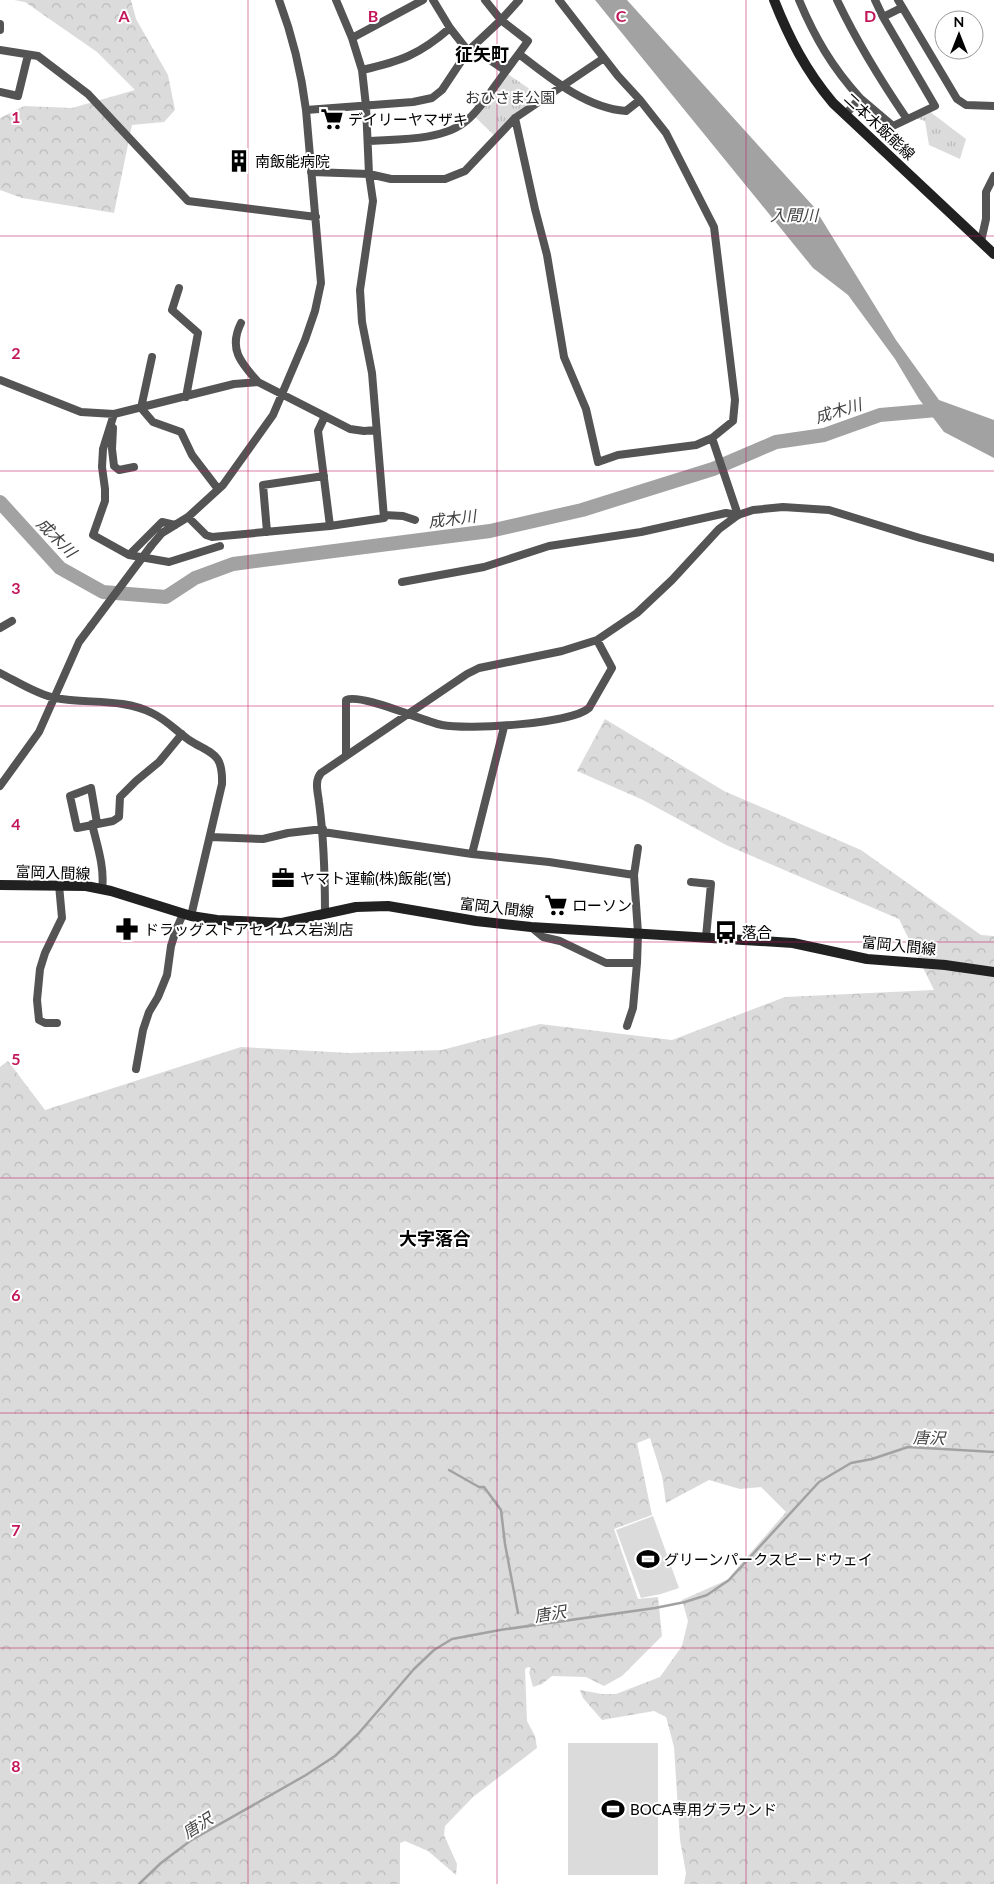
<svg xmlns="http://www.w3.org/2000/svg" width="994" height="1884" font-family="Lato,'Noto Sans JP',sans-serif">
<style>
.forest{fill:url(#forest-crowns)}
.park{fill:url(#park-tufts)}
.garden{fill:#dbdbdb}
.water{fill:#a2a2a2}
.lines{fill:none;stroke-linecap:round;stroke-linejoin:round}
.stream{stroke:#a2a2a2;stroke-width:2.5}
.river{stroke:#a2a2a2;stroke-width:14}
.street{stroke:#545454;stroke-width:8}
.secondary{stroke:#212121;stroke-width:10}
.street-bridge{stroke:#545454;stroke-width:8}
.grid{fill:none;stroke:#c2185b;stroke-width:1;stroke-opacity:0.55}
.labels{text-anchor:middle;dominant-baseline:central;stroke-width:4;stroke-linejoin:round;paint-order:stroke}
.park-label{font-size:15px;fill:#323232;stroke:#fff}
.poi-label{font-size:15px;fill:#000;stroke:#fff;text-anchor:start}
.street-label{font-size:15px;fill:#000;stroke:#fff}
.water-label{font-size:16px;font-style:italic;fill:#434343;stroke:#fff}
.quarter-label{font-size:18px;font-weight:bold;fill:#000;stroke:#fff}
.grid-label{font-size:16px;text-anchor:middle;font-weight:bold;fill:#c2185b;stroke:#fff;stroke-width:4;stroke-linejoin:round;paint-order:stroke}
</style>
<defs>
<pattern id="forest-crowns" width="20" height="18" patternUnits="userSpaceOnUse" patternTransform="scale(1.25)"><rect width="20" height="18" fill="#dbdbdb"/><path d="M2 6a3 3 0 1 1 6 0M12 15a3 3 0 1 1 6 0" fill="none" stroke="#bababa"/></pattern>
<pattern id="park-tufts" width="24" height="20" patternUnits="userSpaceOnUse" patternTransform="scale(1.25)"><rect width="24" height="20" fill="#dbdbdb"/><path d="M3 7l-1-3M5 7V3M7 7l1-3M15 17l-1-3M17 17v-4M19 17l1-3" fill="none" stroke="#bababa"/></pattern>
</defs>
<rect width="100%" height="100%" fill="#fff"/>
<path class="forest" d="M14 0H131L136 19 168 75 175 110 164 122 132 125 114 213 22 198 0 190V118L24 106 72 108 135 90 97 52 25 2Z
M605 719 724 791 861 850 981 935 994 936V1884H684L686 1873 680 1840 674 1747 666 1717 654 1711 602 1720 583 1698 580 1690 602 1694H616L660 1677 682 1646 688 1621 682 1600 727 1580 786 1512 761 1487 740 1489 709 1480 666 1503 662 1476 650 1438 637 1443 652 1515 614 1529 638 1599 658 1597 662 1636 622 1676 604 1686 586 1677 552 1676 542 1684 533 1687 529 1672 531 1668 528 1667 525 1669 527 1721 535 1736 537 1748 473 1797 445 1826 444 1835 457 1864 456 1875 428 1851 405 1841 400 1843V1884H0V1067L8 1061 45 1110 241 1047 349 1053 442 1050 540 1024 672 1040 785 997 934 990 899 919 726 845 643 800 577 771Z"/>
<path class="park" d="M506 73 540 96 515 116 495 136 474 116Z
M929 111 966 139 960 159 929 145 925 121 916 118Z"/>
<path class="garden" d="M653 1516 679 1588 661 1594 641 1598 616 1530Z
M568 1743H658V1875H568Z"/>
<path class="water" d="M595 0H627L814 207 896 340 939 400 994 420V458L944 432 919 399 895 359 848 295 813 268Z"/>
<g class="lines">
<path class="stream" d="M449 1470 479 1487H484L501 1510 505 1544 518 1613
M139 1884 161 1863 190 1841 306 1775 335 1756 358 1734 414 1669 434 1650 452 1639 500 1630 655 1608 685 1602 707 1595 729 1580 819 1482 851 1463 872 1459 908 1447 994 1452"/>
<path class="river" d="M0 502 60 568 103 592 166 597 195 578 233 564 490 531 582 510 713 469 776 442 824 435 880 415 937 410"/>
<path class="street" d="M433 0 450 28 468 51
M559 0 618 76 640 100 666 133 714 227 735 400 733 421 712 438 738 515
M799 0C815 38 832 67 860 98
M837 0C857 42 881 81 907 119
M898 0 957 99 966 105 994 106
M883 17 901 8
M0 24V30
M352 38 423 0
M472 48 506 71
M0 50 38 56 88 94 188 201 316 217
M519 54C550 78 586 108 626 111L640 100
M362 70C401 61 419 55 450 28
M0 92 18 96 28 55
M306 110 413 102 432 98 442 90 468 51 501 20 519 0
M845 115 860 98 893 126 935 106 883 17 875 0
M515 118 535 209 547 255 564 357 586 409 598 462 618 455 696 445 712 438
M368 141C397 139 443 141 466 121 479 111 488 95 498 82 508 68 518 55 528 41L501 20 485 0
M311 172 369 174 391 179H445L465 171 515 118 604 58
M981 241 986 219V192L994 176
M179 288 172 310 198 333 186 397
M241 323C228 349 241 363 258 382
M152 357 141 408 153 422 181 432 192 455 218 489
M0 380 81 412 114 414 234 384 258 382 350 429 364 431 376 430
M114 414 103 449 102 467 105 489V501L93 535 129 555 162 522 175 525
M325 416 318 431 330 526
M113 428 112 449 114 466 119 470 134 467
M384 515 403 516 415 520
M188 517 206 535 212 537 330 526 384 518 372 373 362 322 360 290 373 201 369 174 366 106 362 70 352 38 336 0
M267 532 263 485 324 476
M151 546 162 533 188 517 223 485 273 415 305 340 315 311 321 283 306 110C301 70 293 37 279 0
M129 555 169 562 220 546
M402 582 484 567 549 546 641 532 726 513 738 515
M0 628 12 621
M0 673C16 681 38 695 55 698 87 704 123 698 152 713 167 720 176 731 189 740 213 755 223 753 222 784L191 916
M346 755V700C361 693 422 721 442 725 468 730 571 724 589 708L612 668 597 640
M0 786 39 732 79 642 91 626
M97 823 91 788 70 796 77 828 113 821 119 817 120 797 136 781 159 762 182 734
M92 824C97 845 105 868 102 889
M323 832 472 854 549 862 634 875
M210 837 263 839 288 833 323 829
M472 854 504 727
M691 882 711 884 706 937
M325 914C325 877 324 839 319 802 318 793 314 781 321 773L467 674 479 668 562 651 597 640 637 613 672 580 719 529 738 515 753 510 783 507 829 510 920 538 994 558
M531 927 543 937 560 941 606 963H637
M57 1023H45L39 1020 37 1000 40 969 45 953 62 918 59 885
M627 1026 633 1008 637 963 638 933 634 875 638 848
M136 1069 143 1030 149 1012 158 997 167 975 171 946 176 930 183 914"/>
<path class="secondary" d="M774 0C789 38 806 71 833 103L994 254
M0 885 86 886 111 891 191 916 217 920 282 923 356 907 388 906 476 921 531 927 793 943 867 959 945 965 994 972"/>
<path class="street-bridge" d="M91 626 151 546"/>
</g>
<path class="grid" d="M248 0V1884M497 0V1884M746 0V1884M0 236H994M0 471H994M0 706H994M0 942H994M0 1178H994M0 1413H994M0 1648H994"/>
<defs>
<symbol id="supermarket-bare" viewBox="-9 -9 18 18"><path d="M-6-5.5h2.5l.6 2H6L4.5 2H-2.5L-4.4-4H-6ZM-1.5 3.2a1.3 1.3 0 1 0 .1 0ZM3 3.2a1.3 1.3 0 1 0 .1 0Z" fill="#000" stroke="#fff" stroke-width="2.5" paint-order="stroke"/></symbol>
<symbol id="building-bare" viewBox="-9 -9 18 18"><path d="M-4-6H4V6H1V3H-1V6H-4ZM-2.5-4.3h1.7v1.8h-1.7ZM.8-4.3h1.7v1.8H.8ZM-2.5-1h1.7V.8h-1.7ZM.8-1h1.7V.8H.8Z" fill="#000" stroke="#fff" stroke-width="2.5" paint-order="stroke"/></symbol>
<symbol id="office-bare" viewBox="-9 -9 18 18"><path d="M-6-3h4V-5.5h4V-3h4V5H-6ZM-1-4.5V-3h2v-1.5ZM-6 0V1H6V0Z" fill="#000" stroke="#fff" stroke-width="2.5" paint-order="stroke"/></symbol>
<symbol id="pharmacy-bare" viewBox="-9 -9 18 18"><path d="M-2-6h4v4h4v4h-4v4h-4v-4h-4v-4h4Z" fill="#000" stroke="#fff" stroke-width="2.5" paint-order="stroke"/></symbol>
<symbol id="bus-bare" viewBox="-9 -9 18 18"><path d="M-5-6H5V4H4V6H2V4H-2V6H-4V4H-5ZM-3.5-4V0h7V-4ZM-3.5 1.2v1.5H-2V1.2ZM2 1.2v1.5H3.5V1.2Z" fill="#000" stroke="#fff" stroke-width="2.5" paint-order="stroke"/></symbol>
<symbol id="stadium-bare" viewBox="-9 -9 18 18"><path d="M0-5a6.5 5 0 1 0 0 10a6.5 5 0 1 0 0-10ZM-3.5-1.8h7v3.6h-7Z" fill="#000" stroke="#fff" stroke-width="2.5" paint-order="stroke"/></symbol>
</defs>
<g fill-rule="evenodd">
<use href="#supermarket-bare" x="316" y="103" width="32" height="32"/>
<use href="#building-bare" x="223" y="145" width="32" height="32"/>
<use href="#office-bare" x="267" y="862" width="32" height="32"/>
<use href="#supermarket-bare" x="540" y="889" width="32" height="32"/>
<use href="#pharmacy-bare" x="111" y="913" width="32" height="32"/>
<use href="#bus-bare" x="710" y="916" width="32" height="32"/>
<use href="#stadium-bare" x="632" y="1543" width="32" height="32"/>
<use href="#stadium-bare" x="597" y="1793" width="32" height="32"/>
</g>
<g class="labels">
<g class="park-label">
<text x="510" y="97">おひさま公園</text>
</g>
<g class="poi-label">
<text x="348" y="119">デイリーヤマザキ</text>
<text x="255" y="161">南飯能病院</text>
<text x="300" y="878">ヤマト運輸(株)飯能(営)</text>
<text x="572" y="905">ローソン</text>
<text x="144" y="929">ドラッグストアセイムス岩渕店</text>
<text x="742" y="932">落合</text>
<text x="664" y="1559">グリーンパークスピードウェイ</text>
<text x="630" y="1809">BOCA専用グラウンド</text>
</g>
<g class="street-label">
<text transform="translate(880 126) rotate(43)">二本木飯能線</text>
<text transform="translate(53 872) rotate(2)">富岡入間線</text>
<text transform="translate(497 907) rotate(7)">富岡入間線</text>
<text transform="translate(899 945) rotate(6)">富岡入間線</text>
</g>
<g class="water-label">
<text x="794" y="214">入間川</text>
<text transform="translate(838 410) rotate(-17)">成木川</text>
<text transform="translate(452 518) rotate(-7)">成木川</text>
<text transform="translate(57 537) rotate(45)">成木川</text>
<text transform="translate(929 1437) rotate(2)">唐沢</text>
<text transform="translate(550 1613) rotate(-9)">唐沢</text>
<text transform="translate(197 1825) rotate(-32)">唐沢</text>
</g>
<g class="quarter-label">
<text x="482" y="54">征矢町</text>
<text x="435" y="1238">大字落合</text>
</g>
</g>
<g class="grid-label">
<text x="124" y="22">A</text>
<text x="373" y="22">B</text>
<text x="621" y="22">C</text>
<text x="870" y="22">D</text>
<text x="16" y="123">1</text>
<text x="16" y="359">2</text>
<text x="16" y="594">3</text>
<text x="16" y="830">4</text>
<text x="16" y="1065">5</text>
<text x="16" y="1301">6</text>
<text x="16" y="1536">7</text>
<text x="16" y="1772">8</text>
</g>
<g transform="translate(959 35)"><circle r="24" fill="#ffffff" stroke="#999999"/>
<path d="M0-4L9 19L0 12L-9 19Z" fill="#000000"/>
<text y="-8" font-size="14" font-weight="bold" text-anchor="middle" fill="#000000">N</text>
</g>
</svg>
